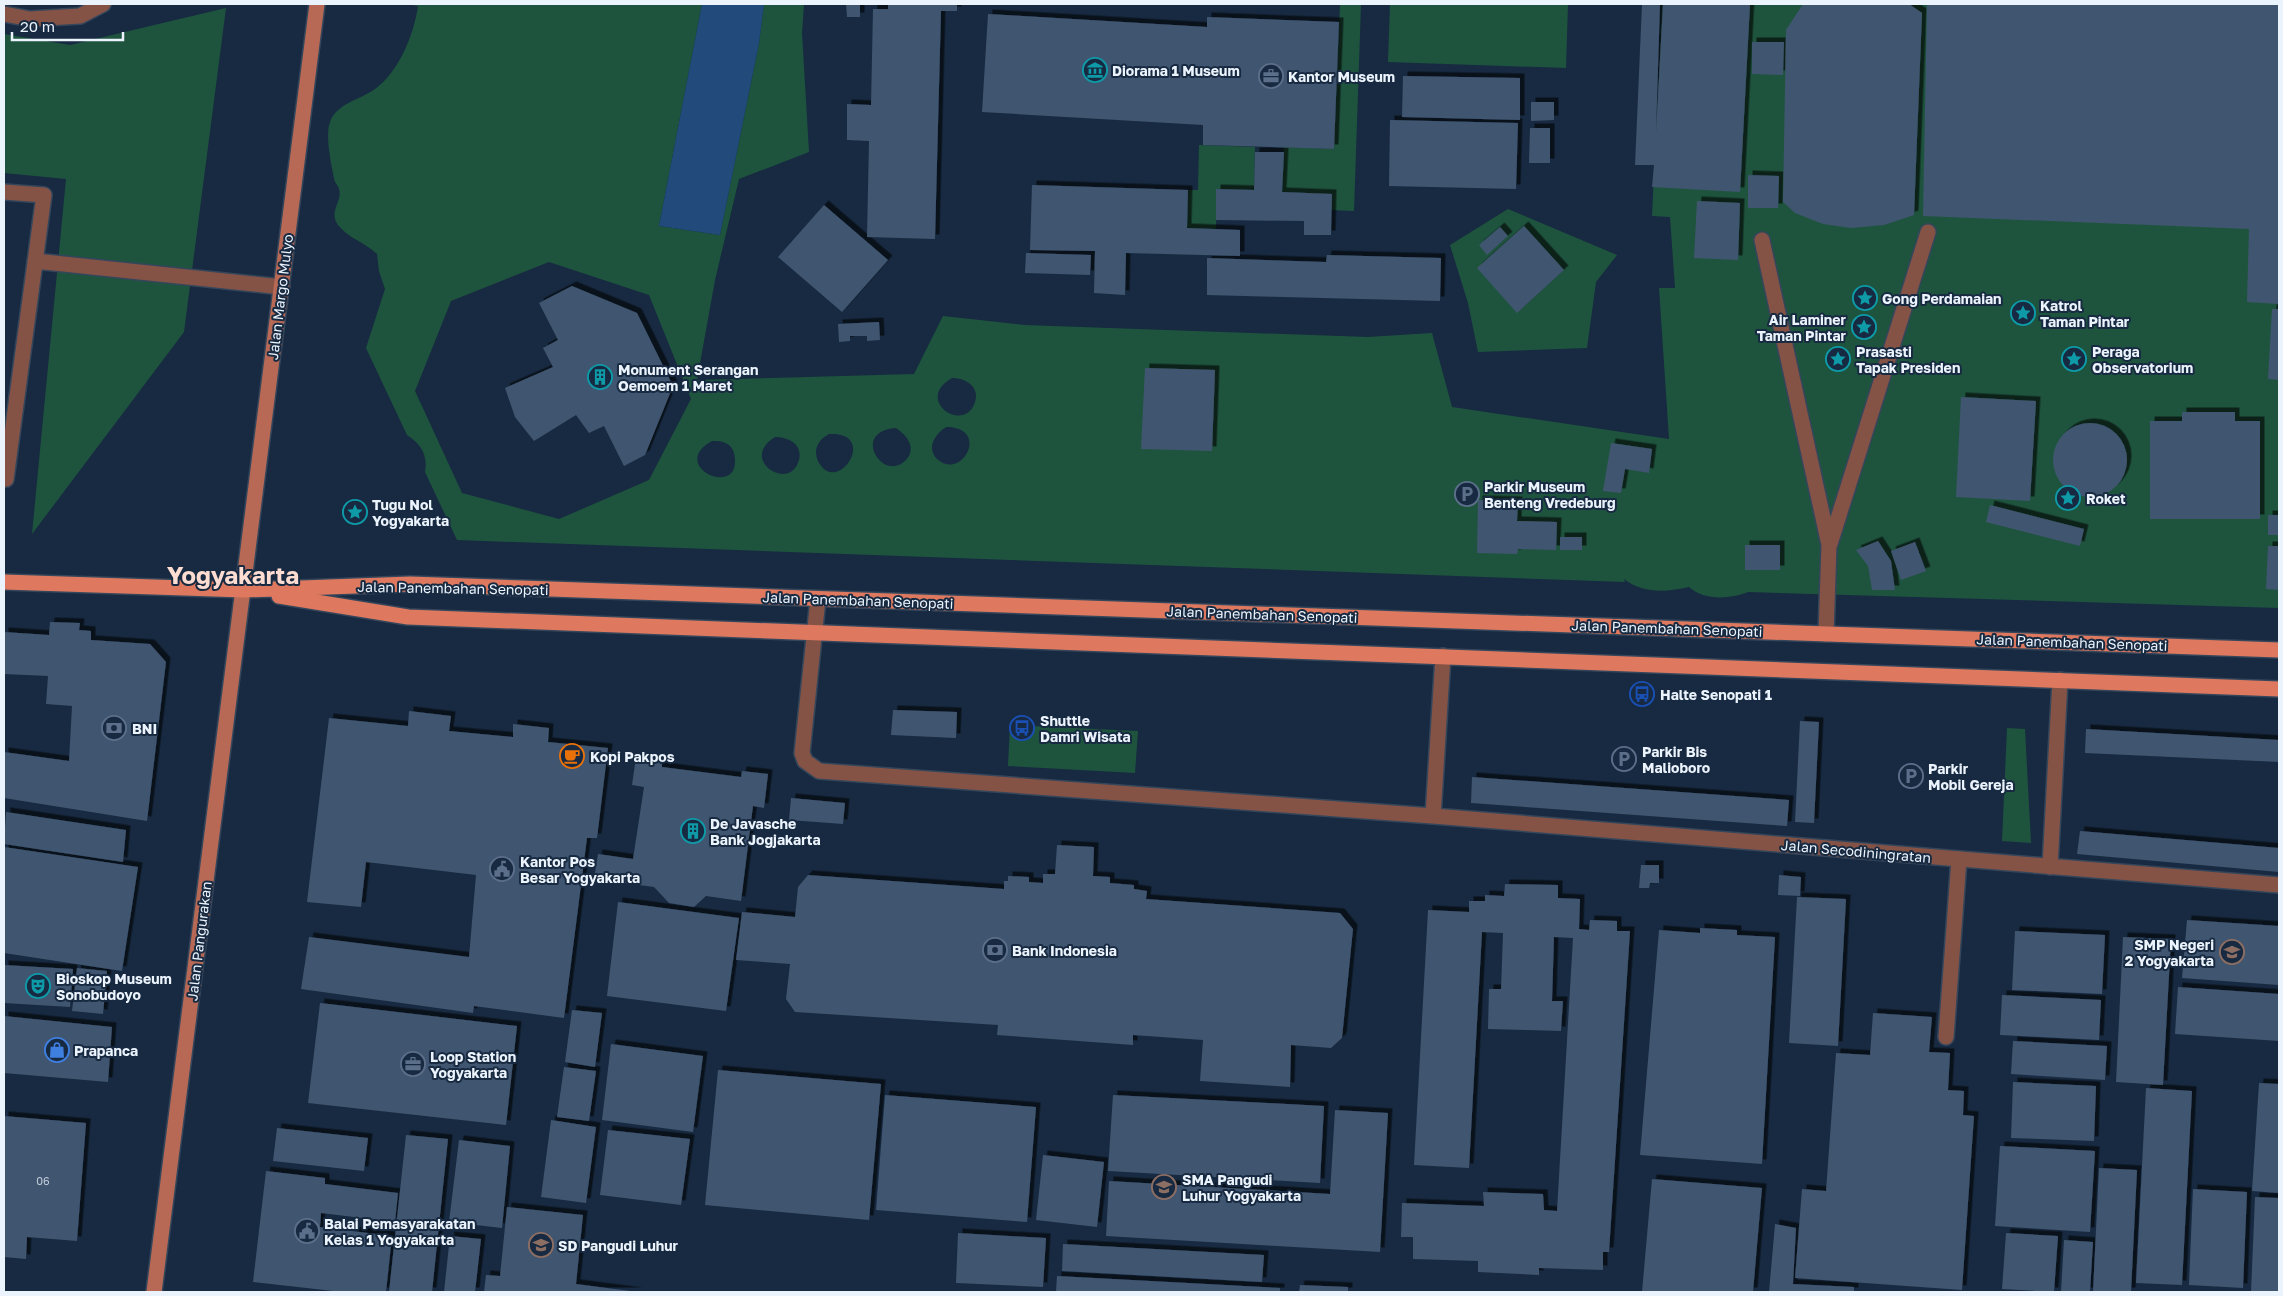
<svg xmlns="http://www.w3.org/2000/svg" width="2283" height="1296" font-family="'Golos Text',sans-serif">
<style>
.green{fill:#1e543e;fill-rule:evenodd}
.water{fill:#224a7b}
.building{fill:#40556f;filter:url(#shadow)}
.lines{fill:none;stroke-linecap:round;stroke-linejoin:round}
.lane-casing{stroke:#35465b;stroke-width:18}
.street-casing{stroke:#35465b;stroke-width:18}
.secondary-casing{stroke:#35465b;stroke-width:18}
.primary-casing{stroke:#35465b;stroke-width:18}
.lane{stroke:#855346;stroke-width:15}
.street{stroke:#855346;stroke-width:15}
.secondary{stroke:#b76955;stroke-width:15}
.primary{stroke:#de795f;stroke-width:15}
.labels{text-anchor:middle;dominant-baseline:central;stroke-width:4;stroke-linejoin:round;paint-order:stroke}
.number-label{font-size:11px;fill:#c0ccd9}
.poi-label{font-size:14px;font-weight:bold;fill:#ebf3fc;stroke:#172a41;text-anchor:start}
.street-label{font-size:14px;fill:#ebf3fc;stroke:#172a41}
.town-label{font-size:24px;font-weight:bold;fill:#fddcd1;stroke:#172a41}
</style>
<defs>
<filter id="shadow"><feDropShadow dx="4.5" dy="-4.5" stdDeviation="0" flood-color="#0009"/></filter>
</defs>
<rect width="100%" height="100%" fill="#172a41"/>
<path class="green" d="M407 4H702L659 226 720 235 759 43 764 4H804L802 33 809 152 739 179 715 280 697 380 914 374 943 316 1024 325 1368 337 1432 333 1452 407 1669 439 1659 288H1675L1670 217 1652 216 1662 4H2279V608L1748 592C1730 599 1704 601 1689 587 1667 592 1643 594 1624 579L1625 582 1568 580 457 540 425 472C428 455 421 444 407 435L366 348 385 289 379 271 377 254C365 242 349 239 338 225 328 211 343 202 339 189 338 185 334 182 334 178 331 164 325 135 330 122 337 103 360 100 375 89 399 72 414 34 418 6ZM549 262 649 295 691 399 649 480 559 519 462 493 415 391 451 301ZM952 378C965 378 980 386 975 402 965 435 913 400 952 378ZM946 427C991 427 962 482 937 459 926 448 935 434 946 427ZM896 428C907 435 917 448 906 460 883 484 850 431 896 428ZM829 434C879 431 839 496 819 463 812 450 818 440 829 434ZM775 437C788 437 803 444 799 460 790 493 738 460 775 437ZM712 441C725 440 735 445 735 460 737 498 668 465 712 441Z
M1340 4H1361L1354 211 1331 210 1332 194 1282 192 1284 147 1334 149Z
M1390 4H1568L1566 68 1388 62Z
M226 8 184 332 32 534 66 179 4 173V34L70 45Z
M1199 145 1255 147 1254 190 1217 189 1216 229 1187 228 1188 190H1198Z
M1508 209 1617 255 1596 282 1587 348 1478 352 1468 303 1450 245Z
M1010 725 1138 731 1135 773 1008 766Z
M2007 728 2025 729 2031 843 2002 841Z"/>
<path class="water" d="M702 4H764L759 43 720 235 659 226Z"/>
<path class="building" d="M846 4H860V17H847Z
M888 4H957V11H941L935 239 867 237 869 141 847 140V104L871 105 873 9H888Z
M1642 4H1660L1656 133 1663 4H1750L1740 192 1652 187 1654 165H1635Z
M1803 4H1909L1922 13 1914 215 1884 225 1851 228 1823 224 1795 213 1783 202 1786 30Z
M1927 4H2279V304L2247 302 2249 229 1923 216Z
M988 14 1207 27V17L1339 22 1334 149 1203 145V125L982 112Z
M1752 42H1784L1783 75 1752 74Z
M1403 76 1520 78V120L1402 117Z
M1531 102H1554V120L1531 121Z
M1390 120 1518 123 1516 189 1389 186Z
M1530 128H1550V163H1529Z
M1255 152H1284L1282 192 1332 194 1331 235H1304V221L1216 220V189L1254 190Z
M1748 175 1779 176 1778 208H1748Z
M1032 185 1188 190 1187 228 1240 230V256L1126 253 1125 295 1094 293 1095 251 1030 250Z
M1697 201 1740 203 1738 260 1694 258Z
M824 205 888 260 842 312 778 257Z
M1524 226 1564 270 1517 313 1477 268Z
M1500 227 1508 236 1487 255 1479 245Z
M1026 253 1091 255 1090 275 1025 273Z
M1327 255 1441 258 1440 301 1207 295V258L1326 262Z
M572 286 637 313 673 386 645 455 624 466 604 426 589 433 576 415 534 441 515 417 505 388 553 367 543 348 558 340 539 303Z
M2272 309H2279V380L2268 379Z
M879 322 880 340 867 341V336H850V341L839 342 838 324Z
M1145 368 1215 370 1212 451 1141 449Z
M1961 397 2036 401 2030 501 1956 497Z
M2182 412H2235V421H2260V519H2150V421H2182Z
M2053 460a37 37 0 1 1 74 0a37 37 0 1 1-74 0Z
M1611 443 1652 449 1649 473 1625 469 1621 493 1603 491Z
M1478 500 1518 501 1517 521 1557 522 1556 550 1518 549 1517 554 1477 553Z
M1990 505 2084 529 2080 546 1986 522Z
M2268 515H2279V535H2268Z
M1560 537H1582V550H1560Z
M1878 541 1891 561 1895 590H1872L1868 566 1856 550Z
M1915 542 1926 571 1901 580 1891 551Z
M1745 545H1780V570H1745Z
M2268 546H2279V590L2266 589Z
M50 622 80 623 79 630 91 631V640L150 644 166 662 147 821 4 798V752L69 761 72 706 46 704 48 676 4 674V632L49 635Z
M893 710 957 712 956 738 891 735Z
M409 711 451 716 449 731 513 737V724L549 728 548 742 608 748 597 838H587L564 1018 474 1006 473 1013 301 989 309 937 469 957 476 875 366 862 361 907 307 902 329 718 408 726Z
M1800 721 1819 722 1814 823 1795 822Z
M2086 729 2279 740V762L2085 753Z
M636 757 662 761V767L741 777 742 771 768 774 764 808 753 806 741 901 706 896 694 907 669 903 654 887 594 879 598 854 633 859 644 787 632 785Z
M1472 777 1789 800 1787 826 1471 803Z
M791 798 845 803 843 824 789 820Z
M6 812 126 830 123 862 4 844Z
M2080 831 2279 848V872L2077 854Z
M1057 845 1094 847 1093 876 1110 877V883L1134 885V889L1147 891 1146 899 1340 913 1353 929 1342 1038 1331 1048 1291 1045 1290 1087 1200 1081 1203 1040 1133 1035V1045L997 1035 998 1025 795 1012 786 999 790 964 736 960 742 912 795 917 798 887 808 875 1004 889V881H1008V876L1029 877V882L1043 883V874H1055Z
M4 847 138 867 122 971 4 953Z
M1641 865H1659V883H1650L1649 888H1639Z
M1779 875 1801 877 1800 896 1778 895Z
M1505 884 1558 885V898L1580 899 1579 929 1589 930 1590 920 1617 921V931H1630L1609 1252H1603V1270L1539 1268V1275L1478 1272V1261L1413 1259V1237H1401L1402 1203 1484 1206 1483 1192 1543 1194 1544 1210 1557 1211 1573 938 1554 937 1552 1001H1563L1561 1031 1488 1029 1489 989H1501L1503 933 1482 932 1469 1168 1414 1165 1428 910 1469 912V901H1485V895L1504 896Z
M1797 897 1846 899 1838 1046 1789 1043Z
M618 902 739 918 726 1011 607 996Z
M2187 920 2279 926V985L2182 978Z
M1700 928 1737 930V935L1775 937 1762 1164 1640 1155 1659 930 1700 933Z
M2015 931 2105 935 2102 994 2012 990Z
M2123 937 2171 939 2163 1085 2116 1082Z
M4 965 73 969 70 1007 4 1003Z
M77 968 107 971 103 1014 72 1011Z
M2178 987 2279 994V1041L2175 1034Z
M2002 995 2101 1000 2099 1040 2000 1035Z
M320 1003 517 1026 506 1125 308 1103Z
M572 1010 602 1013 595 1067 565 1062Z
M1873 1013 1932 1017 1929 1052 1950 1053 1948 1090 1964 1091 1963 1115 1974 1116 1962 1290 1795 1278 1802 1189 1826 1191 1836 1053 1870 1055Z
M4 1016 112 1027 108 1082 4 1073Z
M2013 1041 2107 1046 2105 1080 2011 1074Z
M611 1044 703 1056 693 1132 602 1120Z
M564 1067 596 1071 589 1121 557 1117Z
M718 1070 881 1084 869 1220 705 1205Z
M2013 1082 2096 1086 2094 1141 2011 1138Z
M2259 1083 2279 1084V1193L2252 1191Z
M2146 1088 2192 1091 2182 1285 2136 1283Z
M885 1095 1036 1107 1027 1222 876 1210Z
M1113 1095 1324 1106 1320 1183 1108 1171Z
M1335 1110 1388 1113 1380 1252 1106 1236 1109 1181 1330 1194Z
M4 1116 86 1123 77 1241 27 1237 26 1259 4 1257Z
M551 1120 596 1127 586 1203 541 1197Z
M277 1128 368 1138 364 1171 273 1161Z
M608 1130 690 1139 681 1205 600 1195Z
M406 1135 448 1139 432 1292H389Z
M459 1140 510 1146 502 1228 449 1222Z
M2000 1146 2095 1151 2090 1232 1995 1226Z
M1043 1155 1104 1162 1097 1227 1036 1220Z
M2099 1168 2137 1170 2131 1292H2093Z
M266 1171 325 1178V1184L398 1193 395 1222 321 1213 320 1227 392 1236 386 1292H342L253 1282Z
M1652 1179 1762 1188 1753 1292H1642Z
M2193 1189 2247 1192 2243 1288 2189 1285Z
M2255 1197 2279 1198V1292H2251Z
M507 1207 583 1215 576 1284 638 1292H484L486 1275 500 1276Z
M1775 1224 1796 1228 1793 1284 1854 1287V1292H1769Z
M958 1233 1046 1238 1043 1287 956 1283Z
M2006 1233 2058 1236 2054 1292 2002 1289Z
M450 1236 481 1239 475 1292H444Z
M2064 1240 2093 1242 2090 1292H2061Z
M1063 1244 1264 1255 1262 1282 1062 1271Z
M1057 1276 1280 1288V1292H1056Z
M1300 1285 1348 1287V1292H1299Z"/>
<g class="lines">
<defs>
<path id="lane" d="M4 14 30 19 80 16 103 4
M4 192 44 195 6 479
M35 261 282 287
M1946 1037 1959 859"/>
<path id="street" d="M1762 240 1829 545 1826 634
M1830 544 1928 232
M818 599 802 753 805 761 819 771 1433 816 2279 885
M1433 816 1443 656
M2050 867 2060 680"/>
<path id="secondary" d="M154 1292 317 4"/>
<path id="primary" d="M4 582 244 590 410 584 2279 650
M279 596 408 617 2279 689"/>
</defs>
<use href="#lane" class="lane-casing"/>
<use href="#street" class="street-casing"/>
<use href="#secondary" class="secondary-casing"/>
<use href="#primary" class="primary-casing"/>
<use href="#lane" class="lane"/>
<use href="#street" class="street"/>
<use href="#secondary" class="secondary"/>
<use href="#primary" class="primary"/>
</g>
<defs>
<symbol id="museum-ring" viewBox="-11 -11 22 22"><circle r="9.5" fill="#172a41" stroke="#0f9aa8" stroke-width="1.5"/><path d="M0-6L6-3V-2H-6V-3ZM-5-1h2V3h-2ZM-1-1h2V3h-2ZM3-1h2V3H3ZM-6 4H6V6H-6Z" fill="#0f9aa8"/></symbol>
<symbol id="office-ring" viewBox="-11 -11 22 22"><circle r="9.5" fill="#172a41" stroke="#5c6f8a" stroke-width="1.5"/><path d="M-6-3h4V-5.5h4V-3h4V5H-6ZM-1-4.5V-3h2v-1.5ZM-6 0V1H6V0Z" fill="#5c6f8a"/></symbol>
<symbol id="sight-ring" viewBox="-11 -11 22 22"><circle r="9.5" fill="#172a41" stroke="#0f9aa8" stroke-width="1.5"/><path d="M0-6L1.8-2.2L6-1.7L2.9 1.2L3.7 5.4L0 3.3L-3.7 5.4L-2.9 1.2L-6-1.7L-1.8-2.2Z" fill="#0f9aa8"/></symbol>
<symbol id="building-ring" viewBox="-11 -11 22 22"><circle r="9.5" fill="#172a41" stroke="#0f9aa8" stroke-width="1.5"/><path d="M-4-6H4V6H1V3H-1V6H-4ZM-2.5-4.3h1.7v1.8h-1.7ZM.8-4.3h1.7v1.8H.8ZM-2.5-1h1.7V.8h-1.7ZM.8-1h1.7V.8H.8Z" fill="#0f9aa8"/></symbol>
<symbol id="parking-ring" viewBox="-11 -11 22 22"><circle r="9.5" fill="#172a41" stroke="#5c6f8a" stroke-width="1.5"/><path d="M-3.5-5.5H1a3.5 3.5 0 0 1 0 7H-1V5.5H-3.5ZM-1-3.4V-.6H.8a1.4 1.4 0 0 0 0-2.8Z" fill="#5c6f8a"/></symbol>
<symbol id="bus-ring" viewBox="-11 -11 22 22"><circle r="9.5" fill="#172a41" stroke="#1a4fb4" stroke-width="1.5"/><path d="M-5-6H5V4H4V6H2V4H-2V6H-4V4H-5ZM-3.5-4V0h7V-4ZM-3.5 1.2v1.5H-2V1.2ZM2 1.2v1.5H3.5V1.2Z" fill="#1a4fb4"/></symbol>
<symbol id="bank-ring" viewBox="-11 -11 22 22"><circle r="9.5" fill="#172a41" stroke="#5c6f8a" stroke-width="1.5"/><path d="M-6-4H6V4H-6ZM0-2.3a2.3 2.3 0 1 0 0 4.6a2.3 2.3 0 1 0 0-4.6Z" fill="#5c6f8a"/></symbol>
<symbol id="cafe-ring" viewBox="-11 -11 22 22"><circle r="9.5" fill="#172a41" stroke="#e8710a" stroke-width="1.5"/><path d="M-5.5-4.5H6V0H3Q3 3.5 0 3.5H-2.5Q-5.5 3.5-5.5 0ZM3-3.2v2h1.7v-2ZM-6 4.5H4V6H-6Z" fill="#e8710a"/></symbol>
<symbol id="civic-ring" viewBox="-11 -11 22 22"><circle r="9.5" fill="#172a41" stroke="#5c6f8a" stroke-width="1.5"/><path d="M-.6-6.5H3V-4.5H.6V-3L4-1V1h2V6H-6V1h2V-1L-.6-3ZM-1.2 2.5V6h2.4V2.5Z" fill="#5c6f8a"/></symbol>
<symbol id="school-ring" viewBox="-11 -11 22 22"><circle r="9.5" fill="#172a41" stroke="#8d6e63" stroke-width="1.5"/><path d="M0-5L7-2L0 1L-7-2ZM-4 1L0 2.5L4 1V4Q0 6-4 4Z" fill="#8d6e63"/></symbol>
<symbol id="theatre-ring" viewBox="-11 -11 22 22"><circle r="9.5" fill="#172a41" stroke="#0f9aa8" stroke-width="1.5"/><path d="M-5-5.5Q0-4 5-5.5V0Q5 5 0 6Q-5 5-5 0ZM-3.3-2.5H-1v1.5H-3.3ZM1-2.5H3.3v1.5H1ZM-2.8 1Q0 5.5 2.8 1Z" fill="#0f9aa8"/></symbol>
<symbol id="shop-ring" viewBox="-11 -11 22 22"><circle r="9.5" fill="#172a41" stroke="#3f7fe0" stroke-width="1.5"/><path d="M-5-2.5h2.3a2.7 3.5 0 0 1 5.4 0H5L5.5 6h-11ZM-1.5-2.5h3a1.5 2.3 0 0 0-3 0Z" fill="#3f7fe0"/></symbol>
</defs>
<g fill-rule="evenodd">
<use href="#museum-ring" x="1081" y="56" width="28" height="28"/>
<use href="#office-ring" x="1257" y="62" width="28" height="28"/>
<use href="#sight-ring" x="1851" y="284" width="28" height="28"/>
<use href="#sight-ring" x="2009" y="299" width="28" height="28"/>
<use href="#sight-ring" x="1850" y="313" width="28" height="28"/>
<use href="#sight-ring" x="1824" y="345" width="28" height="28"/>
<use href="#sight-ring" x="2060" y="345" width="28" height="28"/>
<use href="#building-ring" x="586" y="363" width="28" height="28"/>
<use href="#parking-ring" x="1453" y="480" width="28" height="28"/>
<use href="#sight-ring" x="2054" y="484" width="28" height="28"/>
<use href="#sight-ring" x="341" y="498" width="28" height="28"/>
<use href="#bus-ring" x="1628" y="680" width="28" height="28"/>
<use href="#bank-ring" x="100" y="714" width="28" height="28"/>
<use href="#bus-ring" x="1008" y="714" width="28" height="28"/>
<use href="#cafe-ring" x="558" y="742" width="28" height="28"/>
<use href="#parking-ring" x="1610" y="745" width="28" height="28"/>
<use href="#parking-ring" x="1897" y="762" width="28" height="28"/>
<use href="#building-ring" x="679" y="817" width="28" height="28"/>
<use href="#civic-ring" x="488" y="855" width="28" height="28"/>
<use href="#bank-ring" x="981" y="936" width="28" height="28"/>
<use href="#school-ring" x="2218" y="938" width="28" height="28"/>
<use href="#theatre-ring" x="24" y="972" width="28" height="28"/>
<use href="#shop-ring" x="43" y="1036" width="28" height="28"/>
<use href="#office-ring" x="399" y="1050" width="28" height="28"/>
<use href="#school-ring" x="1150" y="1173" width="28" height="28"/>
<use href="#civic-ring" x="293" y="1217" width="28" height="28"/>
<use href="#school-ring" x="527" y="1231" width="28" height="28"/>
</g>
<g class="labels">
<g class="number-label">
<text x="43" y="1180">06</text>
</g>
<g class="poi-label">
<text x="1112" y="70">Diorama 1 Museum</text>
<text x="1288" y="76">Kantor Museum</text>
<text x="1882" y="298">Gong Perdamaian</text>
<text x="2040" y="305">Katrol<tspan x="2040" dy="16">Taman Pintar</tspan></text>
<text x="1846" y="319" text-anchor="end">Air Laminer<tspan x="1846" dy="16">Taman Pintar</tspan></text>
<text x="1856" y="351">Prasasti<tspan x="1856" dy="16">Tapak Presiden</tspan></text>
<text x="2092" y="351">Peraga<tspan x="2092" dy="16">Observatorium</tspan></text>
<text x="618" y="369">Monument Serangan<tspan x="618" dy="16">Oemoem 1 Maret</tspan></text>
<text x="1484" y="486">Parkir Museum<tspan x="1484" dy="16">Benteng Vredeburg</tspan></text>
<text x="2086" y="498">Roket</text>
<text x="372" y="504">Tugu Nol<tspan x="372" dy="16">Yogyakarta</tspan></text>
<text x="1660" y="694">Halte Senopati 1</text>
<text x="1040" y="720">Shuttle<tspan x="1040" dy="16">Damri Wisata</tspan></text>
<text x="132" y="728">BNI</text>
<text x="1642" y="751">Parkir Bis<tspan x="1642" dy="16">Malioboro</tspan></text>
<text x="590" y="756">Kopi Pakpos</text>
<text x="1928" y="768">Parkir<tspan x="1928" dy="16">Mobil Gereja</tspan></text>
<text x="710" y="823">De Javasche<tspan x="710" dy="16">Bank Jogjakarta</tspan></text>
<text x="520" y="861">Kantor Pos<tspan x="520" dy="16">Besar Yogyakarta</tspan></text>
<text x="2214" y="944" text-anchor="end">SMP Negeri<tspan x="2214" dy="16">2 Yogyakarta</tspan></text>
<text x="1012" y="950">Bank Indonesia</text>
<text x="56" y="978">Bioskop Museum<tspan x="56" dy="16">Sonobudoyo</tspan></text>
<text x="74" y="1050">Prapanca</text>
<text x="430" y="1056">Loop Station<tspan x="430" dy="16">Yogyakarta</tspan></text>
<text x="1182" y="1179">SMA Pangudi<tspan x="1182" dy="16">Luhur Yogyakarta</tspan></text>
<text x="324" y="1223">Balai Pemasyarakatan<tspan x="324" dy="16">Kelas 1 Yogyakarta</tspan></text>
<text x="558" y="1245">SD Pangudi Luhur</text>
</g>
<g class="street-label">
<text transform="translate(280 297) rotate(-83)">Jalan Margo Mulyo</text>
<text transform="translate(453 588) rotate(1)">Jalan Panembahan Senopati</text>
<text transform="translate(858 600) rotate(2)">Jalan Panembahan Senopati</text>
<text transform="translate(1262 614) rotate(2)">Jalan Panembahan Senopati</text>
<text transform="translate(1667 628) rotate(2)">Jalan Panembahan Senopati</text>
<text transform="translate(2072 642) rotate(2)">Jalan Panembahan Senopati</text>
<text transform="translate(1856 851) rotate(5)">Jalan Secodiningratan</text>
<text transform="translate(199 941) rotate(-83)">Jalan Pangurakan</text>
</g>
<g class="town-label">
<text x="233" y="574">Yogyakarta</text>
</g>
</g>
<rect width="2283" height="1296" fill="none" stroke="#ebf3fc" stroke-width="10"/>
<path d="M12 32v8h111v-8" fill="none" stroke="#ebf3fc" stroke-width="2.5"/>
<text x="20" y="32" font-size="15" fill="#ebf3fc" stroke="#172a41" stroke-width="4" paint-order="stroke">20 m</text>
</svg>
